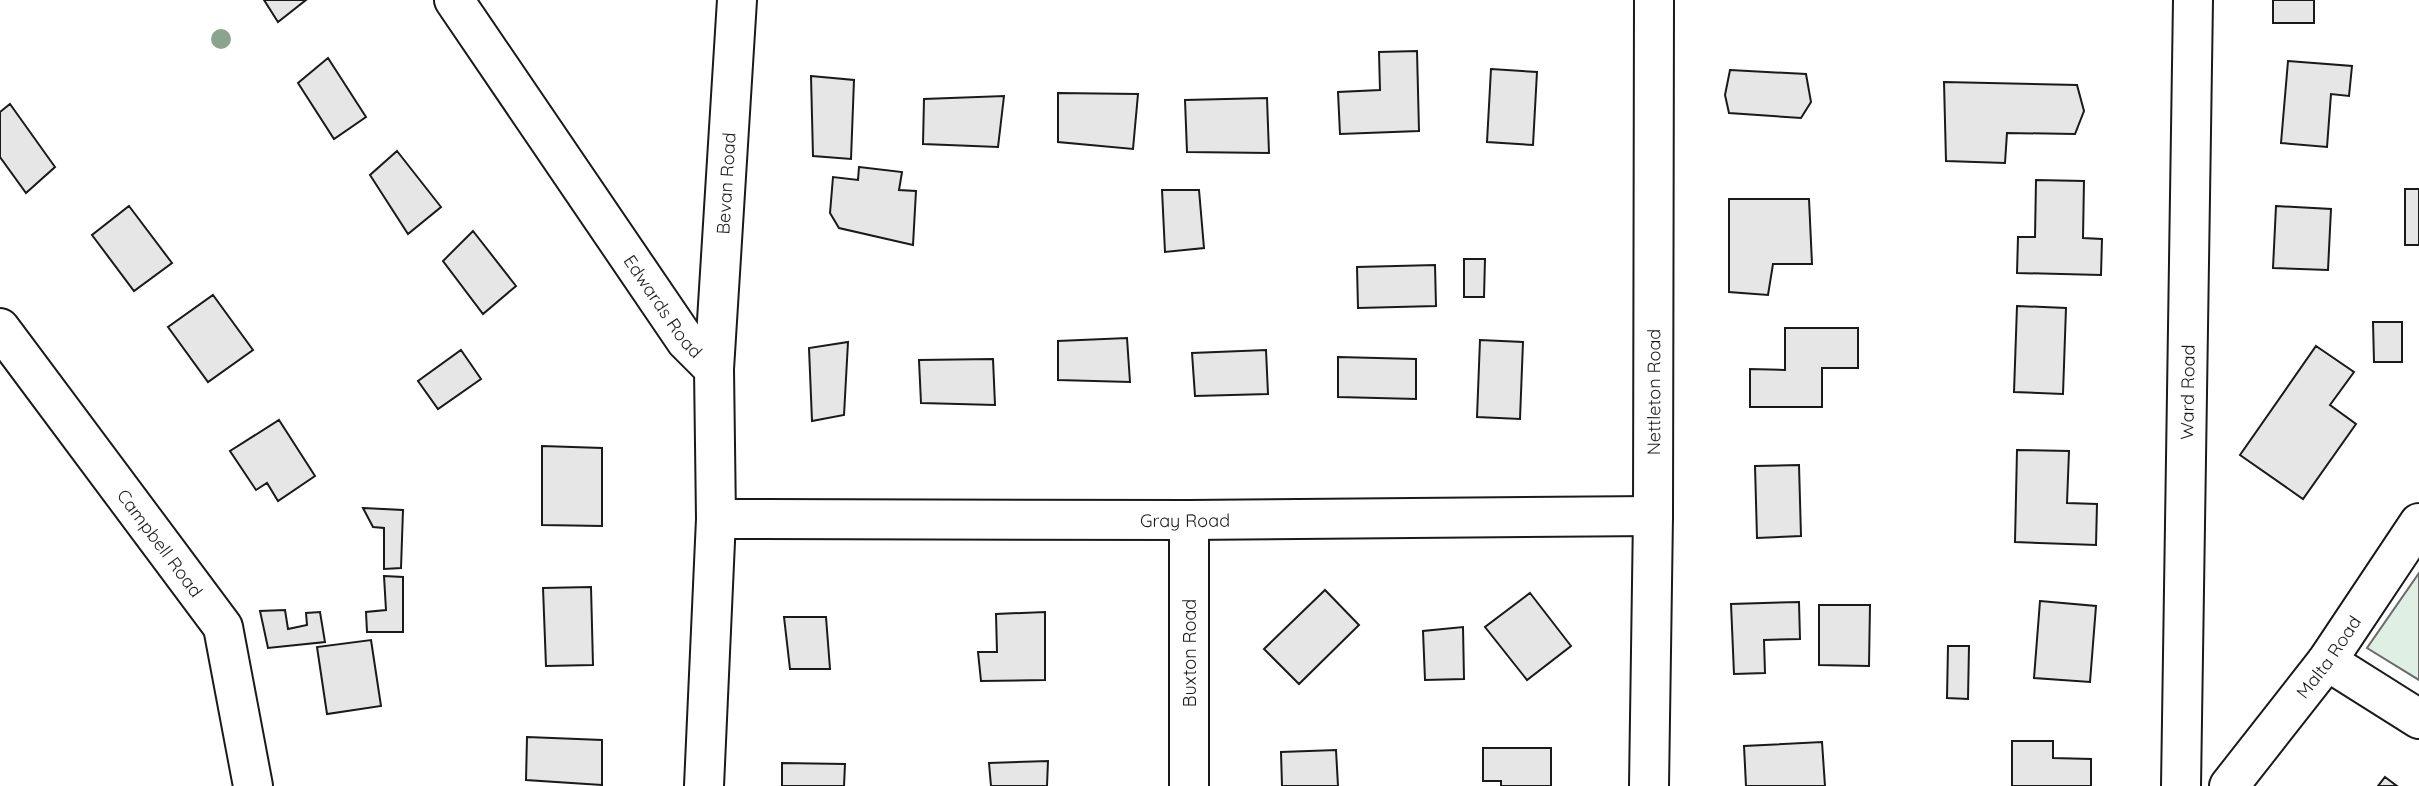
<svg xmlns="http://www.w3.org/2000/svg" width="2419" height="786" font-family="Quicksand,sans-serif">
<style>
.green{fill:#e0efe3;stroke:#6a6a6a;stroke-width:2}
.building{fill:#e6e6e6;stroke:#1a1a1a;stroke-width:2}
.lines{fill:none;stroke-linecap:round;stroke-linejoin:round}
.minor-casing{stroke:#1a1a1a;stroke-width:42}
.minor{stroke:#fff;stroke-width:38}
.tree{fill:#8aa48f}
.labels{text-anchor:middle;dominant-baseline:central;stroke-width:5;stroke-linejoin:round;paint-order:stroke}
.street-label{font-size:18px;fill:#1a1a1a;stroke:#fff}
</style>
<rect width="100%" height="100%" fill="#fff"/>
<path class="green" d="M2419 573V680L2367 648Z"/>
<path class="building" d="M264 0H306L278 22Z
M2273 0H2314V23H2273Z
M1417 51 1419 131 1340 134 1338 92 1380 90 1379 52Z
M328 58 366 117 334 139 298 83Z
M2288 61 2352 66 2349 96 2331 94 2327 147 2281 143Z
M1491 69 1537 72 1533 145 1487 142Z
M1730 70 1806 74 1811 102 1801 118 1729 113 1725 95Z
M811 76 854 80 851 159 813 156Z
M1944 82 2077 85 2084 111 2075 134 2007 133 2005 163 1946 161Z
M1058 93 1138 94 1133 149 1058 142Z
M1004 96 998 147 923 144 924 99Z
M1267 98 1269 153 1187 152 1185 100Z
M10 104 55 167 26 193 0 157V112Z
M397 151 441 207 408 234 370 175Z
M859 167 902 172 899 190 916 191 913 245 839 228 830 213 833 177 858 180Z
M2036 180 2084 181 2083 238 2102 239 2101 275 2017 273 2018 237H2035Z
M2405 189H2419V245H2405Z
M1162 190H1199L1204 248 1165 252Z
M1729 199H1809L1812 264H1773L1768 295 1729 292Z
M129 206 172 263 134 291 92 235Z
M2276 206 2331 209 2328 270 2273 268Z
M473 231 516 286 483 314 443 261Z
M1464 259H1485L1484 297H1464Z
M1435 265 1436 306 1358 308 1357 267Z
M213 295 253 350 208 382 168 327Z
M2017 306 2066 308 2063 394 2014 392Z
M2373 322H2402V362H2374Z
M1785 328H1858V368H1822V407H1750V369L1785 370Z
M1127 338 1130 382 1058 380V341Z
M1480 340 1523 342 1520 419 1477 417Z
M848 342 844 415 812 421 809 348Z
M2316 346 2354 372 2330 405 2356 424 2303 499 2240 455Z
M461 350 481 379 438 409 418 381Z
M1266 350 1268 394 1195 396 1192 353Z
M1338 357 1416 359V399L1338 397Z
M993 359 995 405 921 403 919 360Z
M279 420 315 476 278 501 267 483 256 490 230 451Z
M542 446 602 448V526L542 525Z
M2017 450 2069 451 2067 503 2097 504 2096 545 2015 542Z
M1799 465 1801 536 1757 538 1755 466Z
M363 508 403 510 401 568 384 569V528L373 527Z
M384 576 403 577V632H367L366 612 386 610Z
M591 587 593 665 546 666 543 588Z
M1325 590 1359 625 1299 684 1264 649Z
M1530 593 1571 646 1527 680 1485 627Z
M2040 601 2096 606 2090 682 2034 678Z
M1799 602 1800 639 1764 640 1765 673 1734 674 1731 604Z
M1819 605H1870L1869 666 1819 665Z
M285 610 288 629 307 625 306 613 320 612 325 642 268 648 260 611Z
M1045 612V680L981 681 978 652H997L996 614Z
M784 617H826L830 669H790Z
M1463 627 1464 679 1425 680 1423 631Z
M371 640 381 706 327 714 317 647Z
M1948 646H1969L1968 699 1947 698Z
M527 737 602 740V785L526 780Z
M2012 741H2053V758L2091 759V786H2012Z
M1822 742 1825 786H1746L1744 746Z
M1483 748H1551V786H1501V781H1483Z
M1336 750 1338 786H1282L1281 752Z
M1048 761 1047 786H991L989 763Z
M782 763 845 764 844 786H782Z
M2385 777 2397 786H2378Z"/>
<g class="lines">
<defs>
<g id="minor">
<path id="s1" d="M454 0 686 341 714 369 716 519 704 786"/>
<path id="s2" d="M0 328 223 627 253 786"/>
<path id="s3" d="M714 369 737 0"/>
<path id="s4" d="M716 519 1189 520 1653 516"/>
<path d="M1189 520V786"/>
<path d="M2327 661 2419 719"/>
<path id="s5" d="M1649 786 1653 516 1654 0"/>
<path id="s6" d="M2181 786 2193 0"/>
<path id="s7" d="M2229 786 2327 661 2419 523"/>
</g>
</defs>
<use href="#minor" class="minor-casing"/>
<use href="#minor" class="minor"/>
</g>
<circle class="tree" cx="221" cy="39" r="10"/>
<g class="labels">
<g class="street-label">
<text stroke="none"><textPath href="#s3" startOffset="186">Bevan Road</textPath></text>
<text stroke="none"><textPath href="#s1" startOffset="371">Edwards Road</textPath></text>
<text stroke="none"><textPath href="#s5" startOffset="394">Nettleton Road</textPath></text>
<text stroke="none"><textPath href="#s6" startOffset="394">Ward Road</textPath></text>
<text stroke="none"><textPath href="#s4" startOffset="469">Gray Road</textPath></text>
<text stroke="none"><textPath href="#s2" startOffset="268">Campbell Road</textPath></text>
<text transform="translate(1189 653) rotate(-90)">Buxton Road</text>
<text stroke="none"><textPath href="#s7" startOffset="163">Malta Road</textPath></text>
</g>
</g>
</svg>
